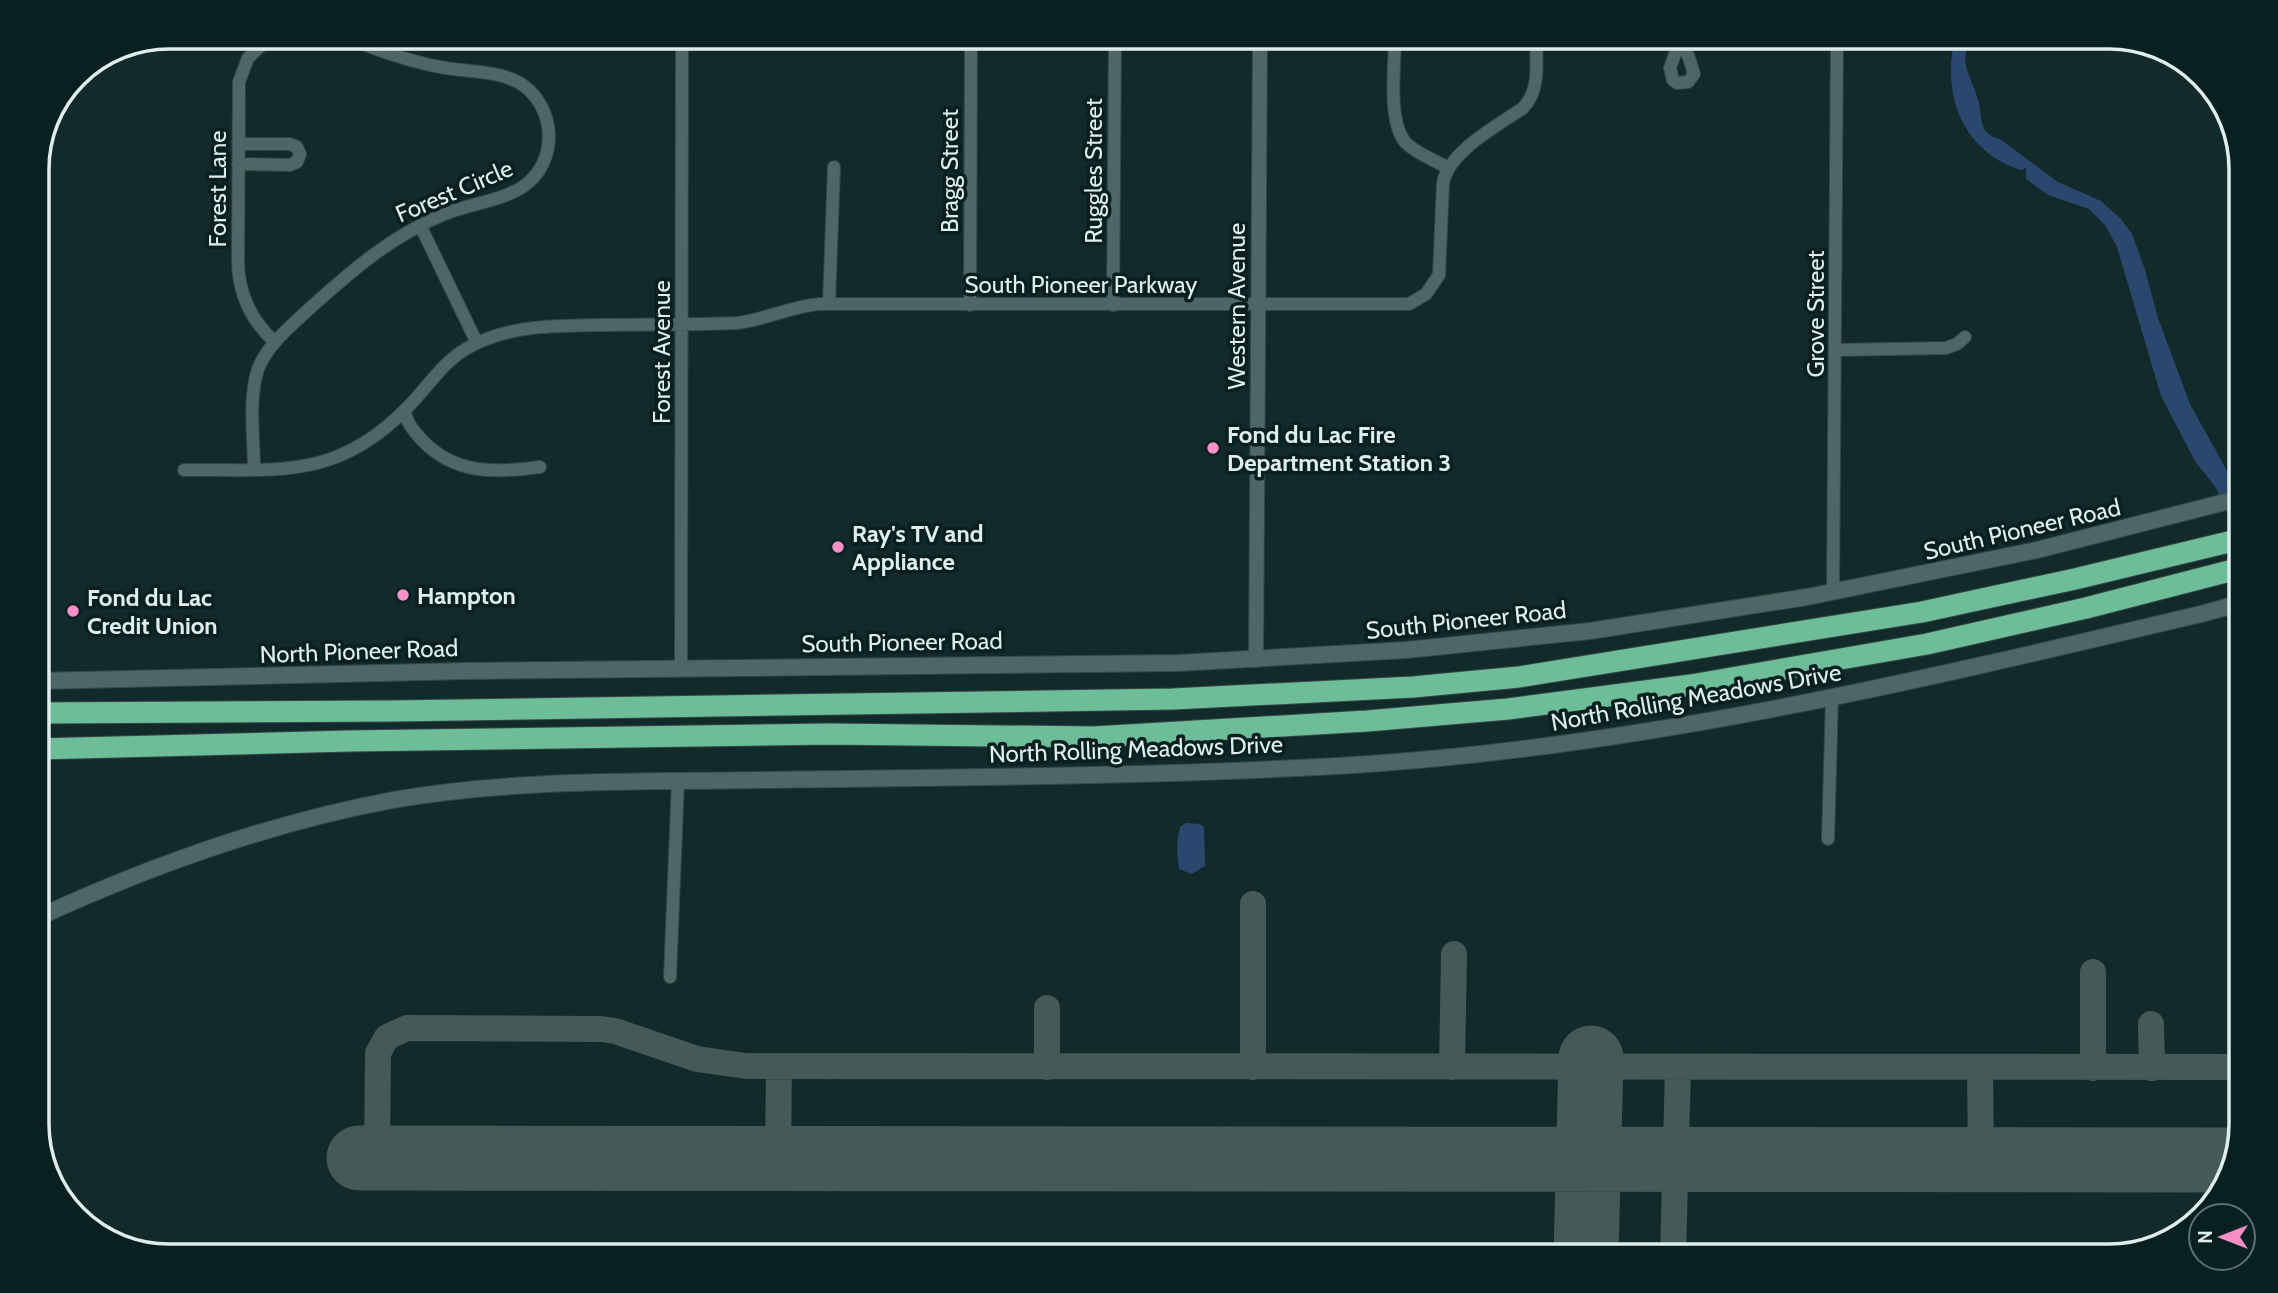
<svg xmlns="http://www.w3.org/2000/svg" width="2278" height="1293" font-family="Cabin,sans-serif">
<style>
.water{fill:#2a486e}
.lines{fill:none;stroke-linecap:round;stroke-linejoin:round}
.taxiway{stroke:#445958;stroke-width:26}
.runway{stroke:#445958;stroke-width:65}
.minor-casing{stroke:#364746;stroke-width:14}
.tertiary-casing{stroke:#364746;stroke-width:16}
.secondary-casing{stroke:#364746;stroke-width:18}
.motorway-casing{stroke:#364746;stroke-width:23}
.minor{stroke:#4e6766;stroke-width:12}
.tertiary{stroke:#4e6766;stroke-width:14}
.secondary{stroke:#4e6766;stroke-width:16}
.motorway{stroke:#6ebd99;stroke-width:21}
.poi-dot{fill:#f98fc9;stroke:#092020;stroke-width:2.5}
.labels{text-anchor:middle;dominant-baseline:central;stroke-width:7;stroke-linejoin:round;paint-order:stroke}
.street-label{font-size:24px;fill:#dfedec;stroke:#092020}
.poi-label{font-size:24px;font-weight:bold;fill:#dfedec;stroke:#092020;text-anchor:start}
.rim{fill:none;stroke:#dfedec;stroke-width:3.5}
</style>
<rect width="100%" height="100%" fill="#132a2a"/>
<path class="water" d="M1960 37H1969C1960 70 1970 71 1978 100 1983 116 1977 134 2000 139L2058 182 2101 201 2121 219 2132 234 2145 270 2158 318 2190 404 2241 496V544L2216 488 2195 461 2161 396 2117 247 2105 225 2089 209 2048 195 2026 179V168L2021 170C1965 153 1942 98 1954 43L1960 40Z
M2193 72 2216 94 2208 97 2197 91Z
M1186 823 1200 824 1204 827 1205 866 1192 874 1179 869C1177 855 1176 841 1180 827Z"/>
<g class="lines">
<path class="taxiway" d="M1253 904V1067
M2151 1024 2152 1068
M1047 1067V1008
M1452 1067 1454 954
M1980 1068 1981 1160
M2093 1068V972
M377 1158 378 1053 387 1037 407 1028 601 1029 615 1031 697 1059 746 1066 2241 1067
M778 1158 779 1066
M1673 1256 1678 1067"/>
<path class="runway" d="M359 1158 2232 1160
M1586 1256 1591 1058"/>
<defs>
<path id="minor" d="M270 37 248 58 239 82 238 261C238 292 251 321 275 342
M1395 37C1395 65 1387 122 1406 143 1417 154 1435 160 1448 168
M1681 41 1689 58 1694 74 1688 82 1677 83 1673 80 1670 68 1681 37
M238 144H290L297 147 300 154 297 162 290 165 238 164
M420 225 477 343
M829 304 834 167
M970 305 971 37
M1113 305 1115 37
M1836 350 1946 348 1957 344 1965 337
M405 411C406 422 414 431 421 439 454 475 496 473 540 467
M254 469C254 438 248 400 258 369 268 344 290 327 309 309 350 272 390 237 442 215 469 203 509 201 530 181 560 153 553 102 518 82 495 70 465 72 440 67 407 61 376 49 344 37
M184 470C276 469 335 481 406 409 433 382 445 355 484 340 521 325 559 326 599 325 645 324 691 325 737 323 765 320 791 306 820 304H1409L1426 294 1439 275 1443 183C1449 151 1497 126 1523 108 1541 90 1536 61 1536 37
M1833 592 1837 37
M681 668 682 37
M1828 839 1832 697
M670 977 678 781"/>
<path id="tertiary" d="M1256 660 1260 37"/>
<path id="secondary" d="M37 681 466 671 1178 663 1406 650 1590 631 1807 597 2037 550 2241 498
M37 918C152 865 269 823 393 800 513 779 635 782 757 780 956 777 1155 777 1353 765 1641 747 1922 680 2201 614L2241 603"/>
<path id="motorway" d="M37 713 393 711 1173 699 1413 687 1519 677 1922 612 2075 579 2241 539
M37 749 349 741 829 734 1094 737 1367 721 1508 709 1691 685 1927 644 2086 608 2241 568"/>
</defs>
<use href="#minor" class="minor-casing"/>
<use href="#tertiary" class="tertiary-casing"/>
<use href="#secondary" class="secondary-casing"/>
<use href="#motorway" class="motorway-casing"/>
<use href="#minor" class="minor"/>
<use href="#tertiary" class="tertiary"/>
<use href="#secondary" class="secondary"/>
<use href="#motorway" class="motorway"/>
</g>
<g class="poi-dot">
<circle cx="1213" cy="448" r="7"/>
<circle cx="838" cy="547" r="7"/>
<circle cx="403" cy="595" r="7"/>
<circle cx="73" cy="611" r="7"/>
</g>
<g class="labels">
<g class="street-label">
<text transform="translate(949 171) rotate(-90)">Bragg Street</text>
<text transform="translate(1093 171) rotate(-90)">Ruggles Street</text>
<text transform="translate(217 189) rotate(-90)">Forest Lane</text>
<text transform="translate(454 191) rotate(-23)">Forest Circle</text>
<text x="1081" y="284">South Pioneer Parkway</text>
<text transform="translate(1236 306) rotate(-90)">Western Avenue</text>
<text transform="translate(1815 314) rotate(-90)">Grove Street</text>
<text transform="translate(661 352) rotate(-90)">Forest Avenue</text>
<text transform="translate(2022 529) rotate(-13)">South Pioneer Road</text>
<text transform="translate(1466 620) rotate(-6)">South Pioneer Road</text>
<text transform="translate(902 642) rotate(-1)">South Pioneer Road</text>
<text transform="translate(359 651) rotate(-2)">North Pioneer Road</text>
<text transform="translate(1696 697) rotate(-10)">North Rolling Meadows Drive</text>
<text transform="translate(1136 749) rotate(-2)">North Rolling Meadows Drive</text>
</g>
<g class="poi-label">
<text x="1227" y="434">Fond du Lac Fire<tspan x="1227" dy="28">Department Station 3</tspan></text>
<text x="852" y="533">Ray's TV and<tspan x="852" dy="28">Appliance</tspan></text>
<text x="417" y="595">Hampton</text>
<text x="87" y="597">Fond du Lac<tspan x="87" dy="28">Credit Union</tspan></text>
</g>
</g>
<path d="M0 0H2278V1293H0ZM169 49H2109A120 120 0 0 1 2229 169V1124A120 120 0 0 1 2109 1244H169A120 120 0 0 1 49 1124V169A120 120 0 0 1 169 49Z" fill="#092020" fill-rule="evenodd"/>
<path class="rim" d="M169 49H2109A120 120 0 0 1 2229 169V1124A120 120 0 0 1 2109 1244H169A120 120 0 0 1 49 1124V169A120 120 0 0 1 169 49Z"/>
<g transform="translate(2222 1237) rotate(270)"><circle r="33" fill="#092020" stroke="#5f7272" stroke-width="2"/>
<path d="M0-5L12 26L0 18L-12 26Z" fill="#f98fc9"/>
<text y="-10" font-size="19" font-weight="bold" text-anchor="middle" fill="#dfedec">N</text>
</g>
</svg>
